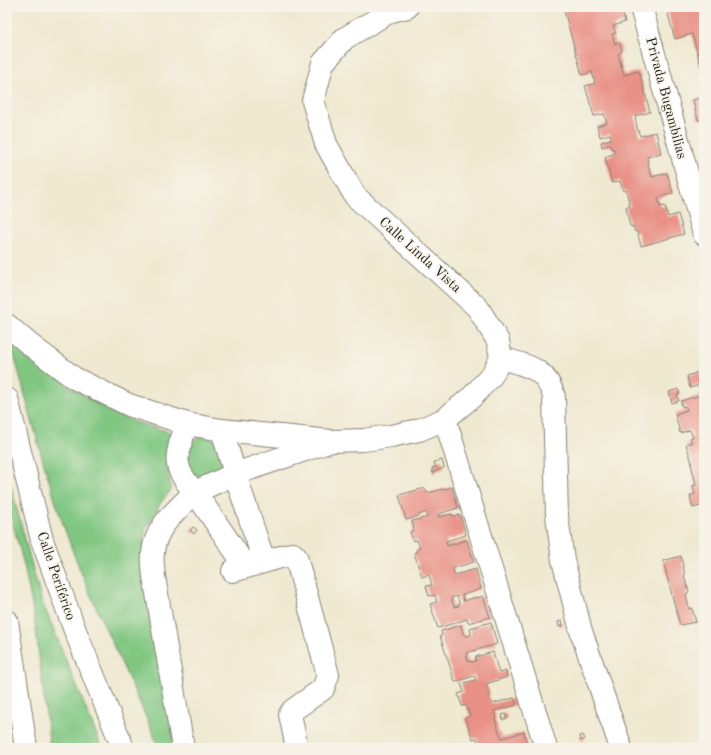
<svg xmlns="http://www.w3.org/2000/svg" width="711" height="755" font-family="'Old Standard TT',serif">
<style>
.green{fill:#81c782;stroke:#4e724f}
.building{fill:#e99186;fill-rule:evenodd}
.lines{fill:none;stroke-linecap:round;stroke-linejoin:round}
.street-casing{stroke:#868276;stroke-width:24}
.secondary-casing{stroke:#868276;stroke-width:24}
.highway-casing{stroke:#868276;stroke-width:24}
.street{stroke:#fff;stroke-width:22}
.secondary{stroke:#fff;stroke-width:22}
.highway{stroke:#fff;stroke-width:22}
.labels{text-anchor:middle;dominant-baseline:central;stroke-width:3;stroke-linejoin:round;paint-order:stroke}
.street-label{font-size:14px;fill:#1c1c1c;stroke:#f7f3e8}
</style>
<rect width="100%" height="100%" fill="#f7f3e8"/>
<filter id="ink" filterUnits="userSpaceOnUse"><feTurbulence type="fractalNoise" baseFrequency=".025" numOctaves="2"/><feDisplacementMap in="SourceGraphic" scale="8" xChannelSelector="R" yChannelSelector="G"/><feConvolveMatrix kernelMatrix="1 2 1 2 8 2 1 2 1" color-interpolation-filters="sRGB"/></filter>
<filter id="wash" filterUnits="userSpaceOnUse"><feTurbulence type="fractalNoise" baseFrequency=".012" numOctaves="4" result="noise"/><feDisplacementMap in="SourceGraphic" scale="16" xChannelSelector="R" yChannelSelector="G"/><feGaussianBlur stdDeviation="0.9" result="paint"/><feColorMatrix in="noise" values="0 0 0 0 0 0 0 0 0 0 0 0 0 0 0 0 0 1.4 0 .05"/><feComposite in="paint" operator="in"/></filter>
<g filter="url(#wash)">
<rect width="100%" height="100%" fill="#efe9d1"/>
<path class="green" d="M16 344 70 387 104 407 134 422 177 434C168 458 164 463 172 489L162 501 145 530 143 554 176 748H159C133 683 100 622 75 557 49 490 32 420 13 351Z
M202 436 217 440 225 466 192 478 185 460C189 450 191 441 202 436Z
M7 472 41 599 102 748H50L34 615 24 565 7 503Z"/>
<g id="blocks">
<path class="building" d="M563 7H621L625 22 613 26 616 33 612 34 615 44 618 43 620 44 622 52 618 54 624 75 639 71 650 112 635 116 637 128 640 136 656 132 661 153 647 157 649 169 652 177 667 173 673 193 658 198 660 207 665 206 668 217 678 214 684 234 641 246 637 231 635 232 633 226 631 227 629 222 626 207 630 206 626 190 623 191 620 181 612 183 608 168 605 157 615 153 614 149H612L610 145 602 147 601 142 611 139 610 134 600 137 597 126 607 123 604 114 594 116 585 86 595 83 592 72 582 75Z
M666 7H704V77L692 34 675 39Z
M704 97V119L698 120 693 100Z
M699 372 700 376H702L704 384 690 388 687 376Z
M678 389 680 394 677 395 679 401 672 403 669 392Z
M701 395 704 404V505L693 508 690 496 695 494 693 486 696 485 691 464 692 463 686 444 692 442 690 438 693 437 690 430 680 433 675 414 687 410 685 406 682 407 681 401Z
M442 460 444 468 435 471V473H433L432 468 436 467 434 462Z
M452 487 458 508 438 514 439 517 452 514V516L460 515 466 535 446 541 447 546 467 540 474 562 453 568 454 575 476 569 481 589 462 595 464 601 476 597 477 598 483 596 490 617 468 623 467 619 438 628 430 604 437 602 435 595 429 596 426 586 432 585 429 575 422 577 414 553 417 552 416 550 420 548 417 540 413 541 410 532 414 530 412 521 428 517 426 512 419 515V516L406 520 399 495 425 488 427 493ZM457 596 459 602V606L454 607 451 598Z
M193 527 197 530 194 534 190 530Z
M681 556 685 576H684L689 592 686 594 689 609 692 608 696 622 680 625 663 561Z
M562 621 563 626 559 627 558 622Z
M491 622 497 644 466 653 468 661 471 662 476 661 475 657 493 652 499 673 506 671 507 677 486 684 490 694 488 695 491 704 514 698 516 705 494 711 496 718 495 719 499 732 502 738 524 732 528 748H480L477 738 473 739 465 718 470 716 466 705 462 706 458 694 464 692 461 684 476 680 474 676 455 682 440 636 442 635 441 631 461 625 463 634 467 636 471 635 470 628Z
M506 714 507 718 503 720 502 715Z
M583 735 585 739 581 741 580 736Z"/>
</g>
</g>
<g filter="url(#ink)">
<use href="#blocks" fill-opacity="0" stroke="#868276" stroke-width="1"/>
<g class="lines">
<defs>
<path id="street" d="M641 7 704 234
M501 358C527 366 546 367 554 397L557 516 563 560 581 631 621 748
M445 419 546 748
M235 474 264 561
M195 492 246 567
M233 571 291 554H293L296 557 328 675 323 689 293 710 290 714 297 748"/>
<path id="secondary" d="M222 430 235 474
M331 441 235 474 195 492C170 466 176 455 187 424L222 430 331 441 364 440 391 436 419 430 445 419 473 396 492 375 501 358 498 341 478 308 355 196 326 144 313 101 323 63 345 38 391 11 407 7"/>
<path id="highway" d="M7 325 29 344 74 378 129 405 187 424
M7 399 42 540 74 628 123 748
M7 621 26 748
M183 748 154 576C153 568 152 561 153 553 155 526 177 510 195 492"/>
</defs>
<use href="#street" class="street-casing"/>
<use href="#secondary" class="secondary-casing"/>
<use href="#highway" class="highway-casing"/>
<use href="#street" class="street"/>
<use href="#secondary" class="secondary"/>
<use href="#highway" class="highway"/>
</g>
</g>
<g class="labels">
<g class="street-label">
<text transform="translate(666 98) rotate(75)">Privada Bugambilias</text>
<text transform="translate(420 255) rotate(42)">Calle Linda Vista</text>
<text transform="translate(56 576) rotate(71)">Calle Periférico</text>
</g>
</g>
<rect width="711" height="755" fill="none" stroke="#f7f3e8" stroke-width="24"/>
</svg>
